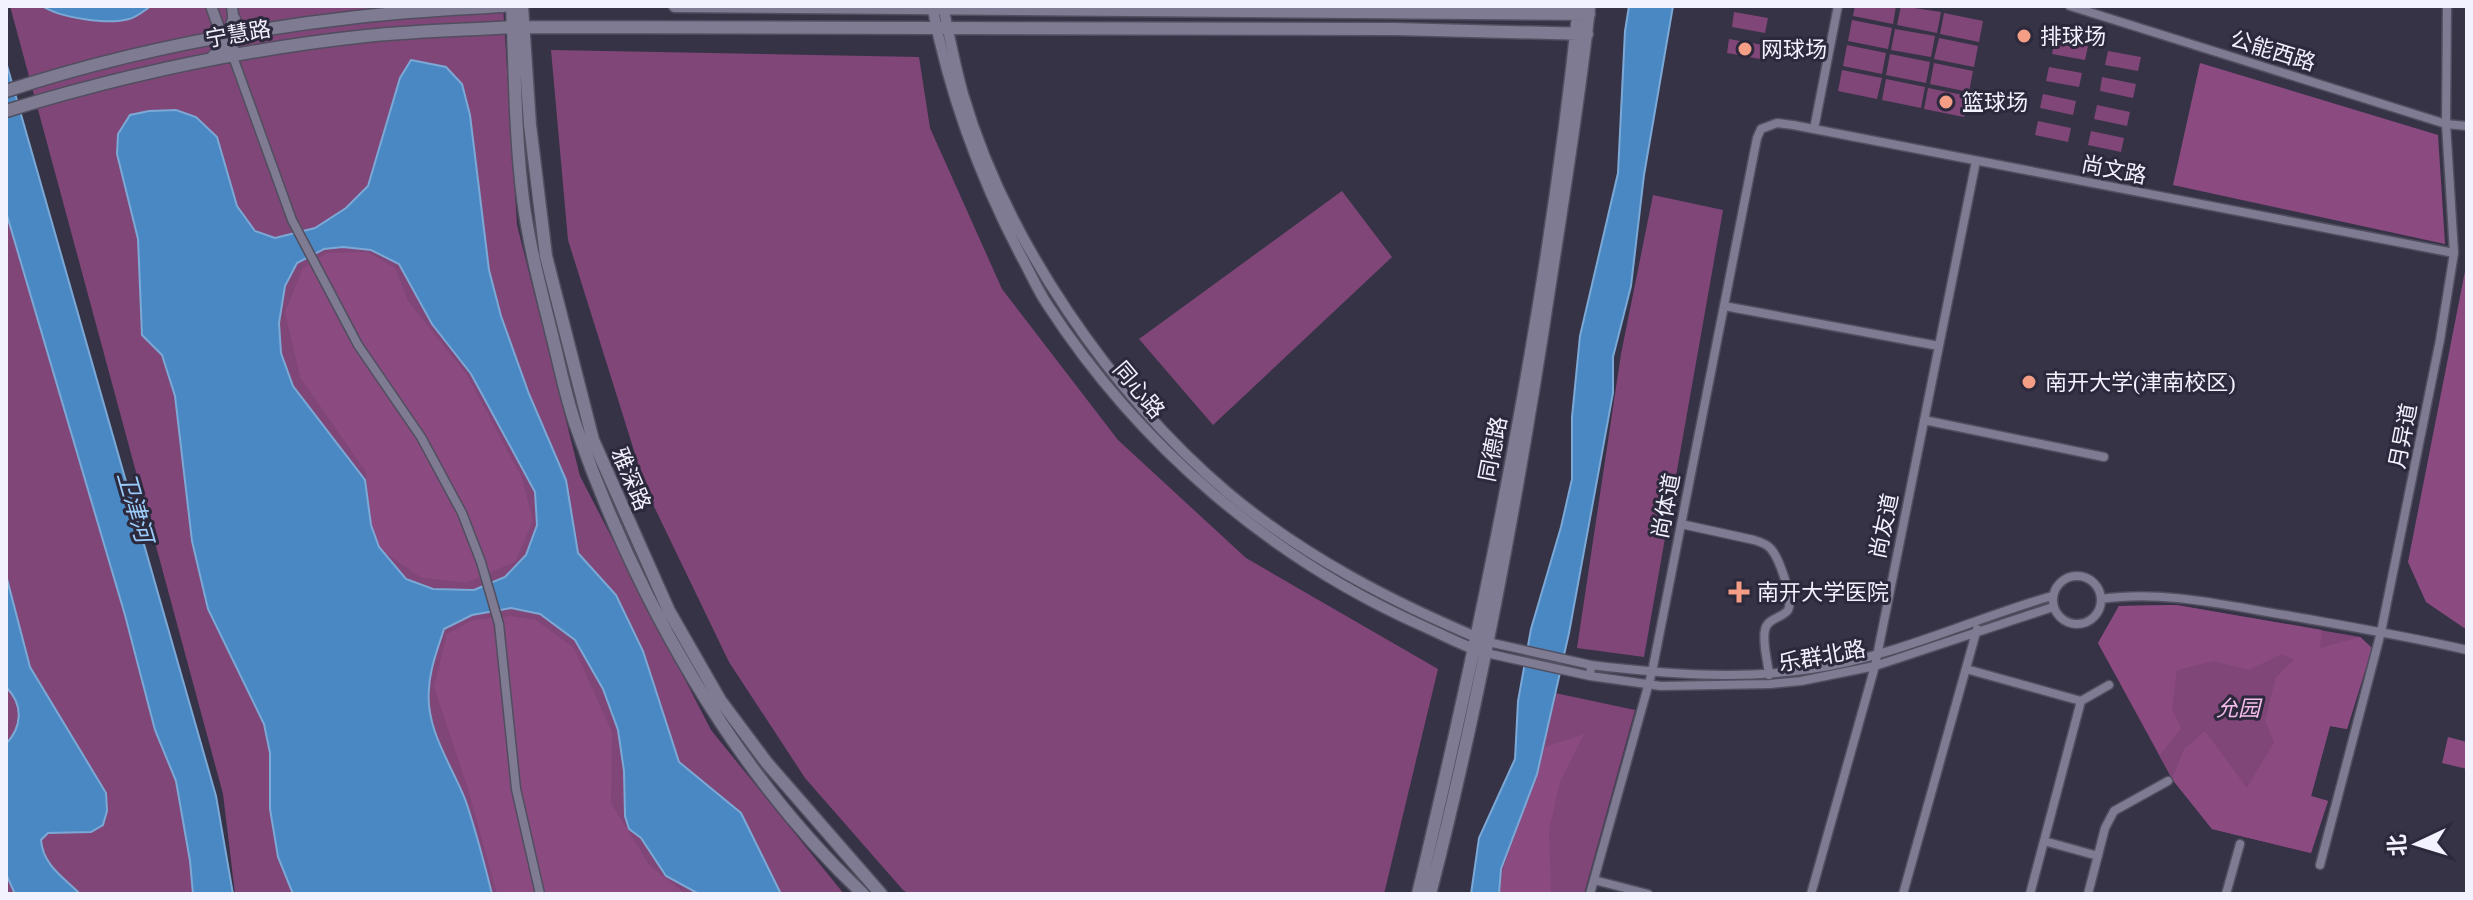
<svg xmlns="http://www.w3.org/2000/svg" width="2473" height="900" font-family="'Times New Roman','Noto Sans SC',serif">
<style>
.green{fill:#804677}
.forest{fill:#8b4b81}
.water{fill:#4a88c4;stroke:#7ca8d5;stroke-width:2;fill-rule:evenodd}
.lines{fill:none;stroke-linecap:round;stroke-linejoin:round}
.minor-casing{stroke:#514e5f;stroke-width:11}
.tertiary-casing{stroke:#514e5f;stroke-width:13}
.secondary-casing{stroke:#514e5f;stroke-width:15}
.minor{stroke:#7e7b92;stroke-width:8}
.tertiary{stroke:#7e7b92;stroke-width:10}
.secondary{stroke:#7e7b92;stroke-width:12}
.poi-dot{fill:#f49e86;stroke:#2c293d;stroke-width:3}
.labels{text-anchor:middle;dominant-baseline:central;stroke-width:6;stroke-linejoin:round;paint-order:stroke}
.street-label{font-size:22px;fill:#f2f1fe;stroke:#2c293d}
.poi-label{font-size:22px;fill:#f2f1fe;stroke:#2c293d;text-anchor:start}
.park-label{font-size:22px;font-style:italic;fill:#f6bfeb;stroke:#2c293d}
.water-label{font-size:24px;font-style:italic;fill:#9cccfc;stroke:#2c293d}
</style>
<rect width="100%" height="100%" fill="#363347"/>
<path class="green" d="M10 6H503L517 225 580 476 711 730 844 894H235L223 794Z
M1855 6H1896L1893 24 1853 16Z
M1901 6 1941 12 1937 33 1897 25Z
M1734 12 1768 18 1765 33 1732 27Z
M1944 13 1983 21 1979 42 1940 34Z
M1852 20 1892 28 1888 49 1848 41Z
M1895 29 1935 36 1931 57 1891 50Z
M1939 38 1978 46 1974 67 1934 59Z
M1729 39 1763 45 1760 59 1727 53Z
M2055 40 2088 46 2085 60 2052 54Z
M1847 45 1886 53 1882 74 1843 66Z
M551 50 919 57 930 128 1002 289 1118 440 1246 558 1438 669 1384 894H909L903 890 805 778 729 662 647 492 568 240Z
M2108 51 2141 57 2138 71 2105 65Z
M1890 54 1930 62 1926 83 1886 75Z
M1934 63 1973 71 1969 92 1930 84Z
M2049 67 2082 73 2079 87 2046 81Z
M1842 70 1882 78 1877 99 1838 91Z
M2102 77 2136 84 2133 98 2100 91Z
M1886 79 1925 87 1921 108 1882 100Z
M1928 88 1968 96 1964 117 1924 109Z
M2043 94 2076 101 2073 115 2040 108Z
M2097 105 2130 112 2127 126 2094 119Z
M2038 121 2071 128 2068 142 2035 135Z
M2091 131 2124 138 2121 152 2088 145Z
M1342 191 1392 257 1213 425 1139 339Z
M1653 195 1723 210 1644 657 1577 648 1621 354Z
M6 211 125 615 155 730 176 781 190 861 193 894H6Z
M2176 605 2360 637 2372 648 2347 729 2330 726 2311 796 2328 801 2311 853 2212 829 2172 779 2098 643 2119 606Z
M1555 693 1635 710 1584 894H1498L1501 869Z"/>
<path class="forest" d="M2200 63 2438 135 2445 244 2173 185Z
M368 252 395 268 408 301 467 375 522 478 533 521 515 562 465 583 420 577 371 543 366 472 300 377 285 312 303 268 327 253Z
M2467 261V630L2426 602 2408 562Z
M2176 605 2322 630 2320 648 2360 637 2372 648 2347 729 2330 726 2311 796 2328 801 2311 853 2212 829 2172 779 2184 749 2205 731 2247 788 2274 742 2265 720 2276 677 2294 660 2282 654 2249 670 2214 661 2177 670 2172 709 2181 728 2160 755 2098 643 2119 606Z
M510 616 536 620 574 648 612 732 611 803 649 865 686 894H497L469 792 434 687 447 634 473 620Z
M1584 734 1560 782 1549 830 1551 894H1500L1503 870 1545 747Z
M2448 737 2467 742V769L2442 763Z"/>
<path class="water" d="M42 6H151C145 10 137 17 129 19 108 25 61 18 42 6Z
M1629 6H1673L1644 175 1631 286 1613 357V393L1569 633 1537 774 1501 869 1499 894H1471L1479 838 1515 759 1518 701 1531 629 1561 527 1572 479V417L1580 336 1618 173 1625 31Z
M411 60 446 67 462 84 470 115 489 270 501 316 529 394 566 480 578 553 616 595 643 651 679 762 741 813 781 894H699L666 876 641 838 629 829 625 816 624 771 618 730 603 689 575 640 540 614 511 608 472 615 444 629C438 648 430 668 429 689 425 728 451 764 465 799 476 830 484 862 492 894H293L278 857 270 809V753L264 724 208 609 192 541 175 396 162 355 142 335 138 239 117 154 118 134 130 115 149 111 176 110 196 117 217 137 237 206 255 231 275 238 315 228 346 208 368 186 400 78ZM343 247 371 250 399 264 432 324 471 374 535 492 537 525 526 555 505 577 474 590 433 589 406 579 379 547 371 525 365 480 293 386 281 353 279 323 285 286 297 263 324 249Z
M6 62 216 796 233 894H193L190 861 176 781 155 730 125 615 6 212Z
M6 575 30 667 106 793 107 811 103 825 91 832 48 833 41 840C43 865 63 877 80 894H15L6 874V744C22 727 24 705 6 687Z"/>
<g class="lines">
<defs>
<path id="minor" d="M2070 6 2446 124 2467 126
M232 54 292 220 358 345 421 437 462 513 481 562 499 624 516 789 540 894
M1814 129 1838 6
M1724 306 1939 346
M1924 420 2104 457
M1681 524 1754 540C1761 542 1767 544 1771 549 1779 558 1794 599 1788 610 1783 618 1767 618 1765 630 1762 643 1768 662 1769 675
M2053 600a24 24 0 1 1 48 0a24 24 0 1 1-48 0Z
M2101 599C2163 590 2224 605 2285 615 2346 626 2407 636 2467 650
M1488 642 1591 665
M1486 653 1590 676 1661 686 1770 684 1801 681 1875 666 2053 607
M1966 669 2081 701 2109 685
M1590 676 1591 665C1664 674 1738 680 1811 669 1894 657 1972 619 2052 596
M2044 841 2098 856
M2320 865 2381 632 2440 340 2454 253 2446 124 2447 6
M1594 880 1648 894
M1590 894 1652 672 1757 138 1761 129 1777 123 1793 125 2454 253
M1811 894 1875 666 1976 161
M1903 894 1977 629
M2030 894 2081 701
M2088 894 2105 828 2114 811 2168 781
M2226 894 2240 844"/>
<path id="tertiary" d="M211 6 224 42
M232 6 235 35 232 54
M932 6C949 93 980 178 1021 256 1030 272 1037 289 1047 304 1139 446 1271 559 1425 627 1443 635 1461 645 1480 651
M943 6C949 35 955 65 963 94 1006 241 1111 393 1227 492 1303 556 1392 602 1483 640"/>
<path id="secondary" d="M512 6C515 70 515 135 523 199 529 246 541 290 552 335 560 366 566 399 577 429 636 598 732 770 863 894
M522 6 530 125 546 256 593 440 669 611 720 700 767 763 881 894
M675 6 1589 14
M213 57 226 45 234 19
M6 91C119 54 239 30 357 17 405 11 454 9 503 6
M6 111C123 75 244 49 366 36 415 31 464 30 513 27L1396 29 1587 34
M1418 894C1488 602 1548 305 1579 6
M1430 894C1482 693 1519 489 1550 283 1564 192 1579 100 1589 8"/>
</defs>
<use href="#minor" class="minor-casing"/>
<use href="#tertiary" class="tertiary-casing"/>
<use href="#secondary" class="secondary-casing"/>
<use href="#minor" class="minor"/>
<use href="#tertiary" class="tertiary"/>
<use href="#secondary" class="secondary"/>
</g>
<g class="poi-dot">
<circle cx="2024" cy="36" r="8"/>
<circle cx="1745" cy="49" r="8"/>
<circle cx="1946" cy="102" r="8"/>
<circle cx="2029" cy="382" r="8"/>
<path d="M1735 580h8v8h8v8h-8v8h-8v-8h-8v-8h8z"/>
</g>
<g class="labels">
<g class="street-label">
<text transform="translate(238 34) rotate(-10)">宁慧路</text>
<text transform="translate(2273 51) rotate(17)">公能西路</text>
<text transform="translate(2114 170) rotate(11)">尚文路</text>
<text transform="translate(1139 390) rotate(50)">同心路</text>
<text transform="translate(2403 436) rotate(-79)">月异道</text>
<text transform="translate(1493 449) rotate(-79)">同德路</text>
<text transform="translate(631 479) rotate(67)">雅深路</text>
<text transform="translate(1666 506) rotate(-79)">尚体道</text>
<text transform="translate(1884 526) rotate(-78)">尚友道</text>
<text transform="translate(1822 656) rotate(-10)">乐群北路</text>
</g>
<g class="poi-label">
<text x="2040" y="36">排球场</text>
<text x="1761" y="49">网球场</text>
<text x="1962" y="102">篮球场</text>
<text x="2045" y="382">南开大学(津南校区)</text>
<text x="1757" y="592">南开大学医院</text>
</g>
<g class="park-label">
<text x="2238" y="708">允园</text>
</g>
<g class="water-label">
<text transform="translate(135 507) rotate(74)">卫津河</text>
</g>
</g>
<rect width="2473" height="900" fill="none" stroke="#f2f1fe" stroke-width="16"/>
<g transform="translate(2417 844) rotate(266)" stroke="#2c293d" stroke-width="6" paint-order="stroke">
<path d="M0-6L14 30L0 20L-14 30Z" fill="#f2f1fe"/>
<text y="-12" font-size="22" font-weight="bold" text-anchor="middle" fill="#f2f1fe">北</text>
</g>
</svg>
